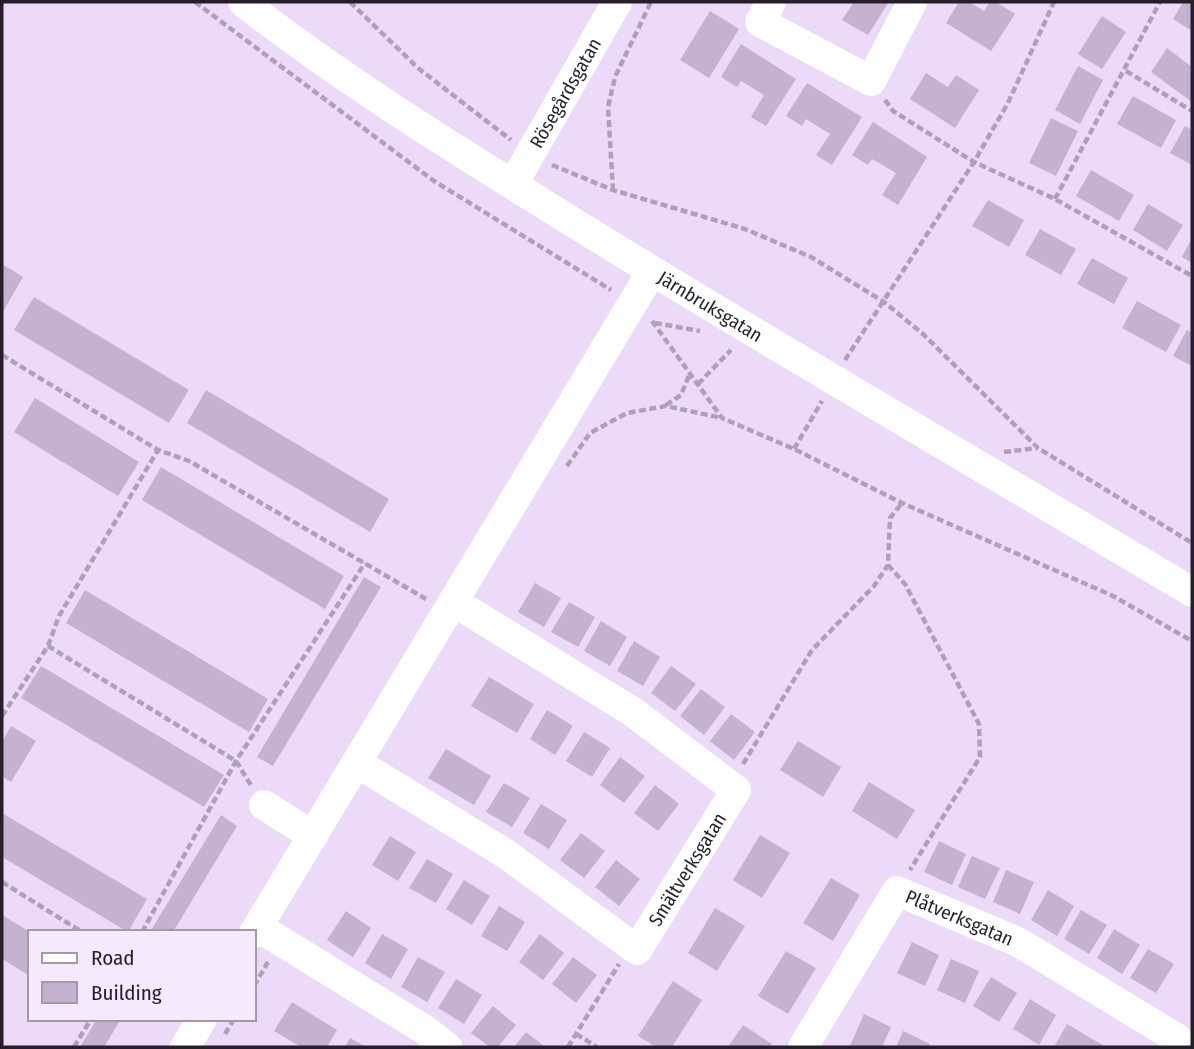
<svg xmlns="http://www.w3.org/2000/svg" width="1194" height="1049" font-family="'Fira Sans Condensed',sans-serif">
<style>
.building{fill:#c4b2d0}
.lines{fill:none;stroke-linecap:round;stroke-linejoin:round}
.path{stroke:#afa0b8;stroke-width:4.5;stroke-dasharray:7 3.5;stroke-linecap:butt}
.minor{stroke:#fff;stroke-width:30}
.labels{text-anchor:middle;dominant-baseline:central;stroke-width:6;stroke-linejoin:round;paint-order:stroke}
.street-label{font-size:19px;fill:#261f2b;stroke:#f5eafd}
</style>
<rect width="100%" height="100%" fill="#ecdaf8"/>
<path class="building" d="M854 2H889L868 35 842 20Z
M959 2H969L984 11 990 2H996L1015 14 991 51 946 23Z
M1183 2H1192V31L1173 19Z
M710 11 739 29 709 78 680 60Z
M1102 16 1126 32 1102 69 1078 54Z
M741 44 796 79 766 126 751 117 764 95 741 81 737 87 721 77Z
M1167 48 1192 67V102L1151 72Z
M1078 66 1103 80 1080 124 1055 110Z
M926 73 948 87 956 75 979 90 955 128 910 99Z
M807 83 862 117 832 165 816 155 830 134 806 119 802 126 786 116Z
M1133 96 1176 120 1161 148 1117 124Z
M1051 118 1078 131 1056 176 1029 163Z
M873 122 927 157 898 205 882 195 896 173 872 159 868 165 852 155Z
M1185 126 1192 130V165L1170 153Z
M1091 170 1134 195 1119 221 1076 196Z
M988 200 1024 220 1009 247 972 226Z
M1148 204 1183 225 1167 251 1133 230Z
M1040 229 1076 249 1061 275 1025 255Z
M1192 238V263L1182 257Z
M1092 258 1128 278 1114 304 1077 284Z
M2 264 23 277 2 313Z
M34 297 189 390 169 423 14 330Z
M1137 301 1181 325 1166 352 1122 328Z
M1187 330 1192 333V366L1173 356Z
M206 390 389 499 370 532 187 423Z
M35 398 139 462 118 496 14 432Z
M161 467 344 576 325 609 142 500Z
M364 577 381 587 273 766 257 757Z
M535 583 561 598 544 627 518 612Z
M85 590 268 699 249 732 66 623Z
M569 602 595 617 578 647 551 632Z
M601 621 627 637 610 666 584 651Z
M634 641 660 657 643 686 617 671Z
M41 666 224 775 204 807 21 698Z
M671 666 696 684 675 711 651 693Z
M489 677 534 704 517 733 471 706Z
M701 689 725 707 704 735 680 716Z
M547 710 573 726 555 755 530 739Z
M731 714 755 732 734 760 710 741Z
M11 726 36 741 11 782 2 776V742Z
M584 732 610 748 592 777 566 761Z
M798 741 841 767 823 797 780 770Z
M446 749 491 776 474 805 428 778Z
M620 757 645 776 624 803 600 785Z
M869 782 915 810 897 839 852 811Z
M504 783 530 798 512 827 486 812Z
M655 785 679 804 658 831 634 813Z
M541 804 567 820 549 849 523 833Z
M2 813 147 899 128 932 2 857Z
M221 815 237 826 173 932H150Z
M581 833 605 851 584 878 560 860Z
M760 835 790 853 762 898 733 880Z
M390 836 416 852 398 881 372 865Z
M939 841 966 854 952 885 924 872Z
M972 856 1000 868 985 899 958 887Z
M427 859 453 874 436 903 409 888Z
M616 860 640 879 619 906 595 887Z
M1006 870 1034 882 1020 914 993 902Z
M831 878 860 895 833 941 803 923Z
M464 880 490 896 472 925 446 909Z
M1048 890 1074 906 1057 936 1031 920Z
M499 906 525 922 507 951 481 936Z
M715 908 745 926 717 971 688 953Z
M1081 910 1107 925 1089 954 1064 939Z
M346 911 371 928 353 957 327 940Z
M2 915 30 932V976L2 959Z
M1114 929 1140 945 1122 974 1097 958Z
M382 934 408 949 391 979 365 963Z
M540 934 564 953 543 980 519 962Z
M912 942 939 955 925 986 897 973Z
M1148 949 1174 964 1156 993 1130 978Z
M786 951 816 968 788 1014 758 996Z
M418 957 445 972 427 1002 401 987Z
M573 957 597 975 576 1003 552 984Z
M951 959 979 971 965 1003 937 990Z
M991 977 1017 993 999 1022 973 1006Z
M456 979 482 995 464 1024 438 1008Z
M673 981 702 1000 672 1047H656L638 1036Z
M1030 999 1056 1015 1039 1045 1013 1029Z
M292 1002 337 1030 327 1047H301L274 1031Z
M493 1006 516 1025 498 1047H490L471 1033Z
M864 1014 891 1027 882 1047 850 1046Z
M97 1019H121L104 1047H80Z
M1067 1024 1106 1047H1054Z
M743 1025 772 1044 770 1047H728Z
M903 1031 930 1044 929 1047H896Z
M526 1032 545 1047H514Z
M350 1038 366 1047H345Z"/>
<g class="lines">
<path class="path" d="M195 2 434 181 611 290
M350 2 418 68 511 140
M1126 71 1192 111
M885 100 893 111 974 162 1055 199 1192 276
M552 165 613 190 745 229 811 257 884 302 923 334 1038 448 1192 543
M613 190 608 107 615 77 651 2
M1055 199 1160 2
M652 321 722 418 794 449 902 503 1113 596 1192 641
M655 323 700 331
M2 355 158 450 189 461 426 599
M845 360 974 162 1008 103 1054 2
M698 384 731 350
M666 405 681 395 690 373
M794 449 822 401
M1004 452 1037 448
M567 466 590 433 627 413 666 406 722 418
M888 565 905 584 979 724 980 757 910 870
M48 646 236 761 252 787
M2 716 48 646 59 616 158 450
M743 764 812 650 874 586 888 565 890 518 902 503
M2 882 82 932
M142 932 236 761 365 563
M254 986 268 962
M225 1034 234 1019
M576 1034 597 1047
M74 1047 91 1019
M568 1047 619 964"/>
<g class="minor">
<path id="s1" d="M243 2C348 84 465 155 579 226 781 351 988 470 1192 592"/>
<path d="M771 2 760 22 871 81 912 2"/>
<path id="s2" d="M513 184 617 2"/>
<path id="s3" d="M357 763 506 854 637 950 736 790 633 712 454 602"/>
<path d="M264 805 313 836"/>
<path d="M258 927 425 1030 447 1047"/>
<path d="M254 933 652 271"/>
<path d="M185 1047 202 1019"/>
<path id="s4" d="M803 1047 897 891 1018 942 1178 1039"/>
</g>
</g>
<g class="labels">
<g class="street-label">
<text stroke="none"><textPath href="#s2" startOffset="105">Rösegårdsgatan</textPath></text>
<text stroke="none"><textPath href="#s1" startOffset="558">Järnbruksgatan</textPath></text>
<text stroke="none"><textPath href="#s3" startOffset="432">Smältverksgatan</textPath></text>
<text stroke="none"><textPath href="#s4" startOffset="250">Plåtverksgatan</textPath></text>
</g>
</g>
<rect width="1194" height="1049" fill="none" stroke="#261f2b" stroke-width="7"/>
<rect x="28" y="930" width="228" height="91" fill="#f5eafd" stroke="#a299a9" stroke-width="2"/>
<rect x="42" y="953" width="35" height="10" fill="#ffffff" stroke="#a299a9" stroke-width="2"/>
<text x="91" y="965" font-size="21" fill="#261f2b">Road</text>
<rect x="42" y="982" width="35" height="21" fill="#c4b2d0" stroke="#a299a9" stroke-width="2"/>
<text x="91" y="1000" font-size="21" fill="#261f2b">Building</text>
</svg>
